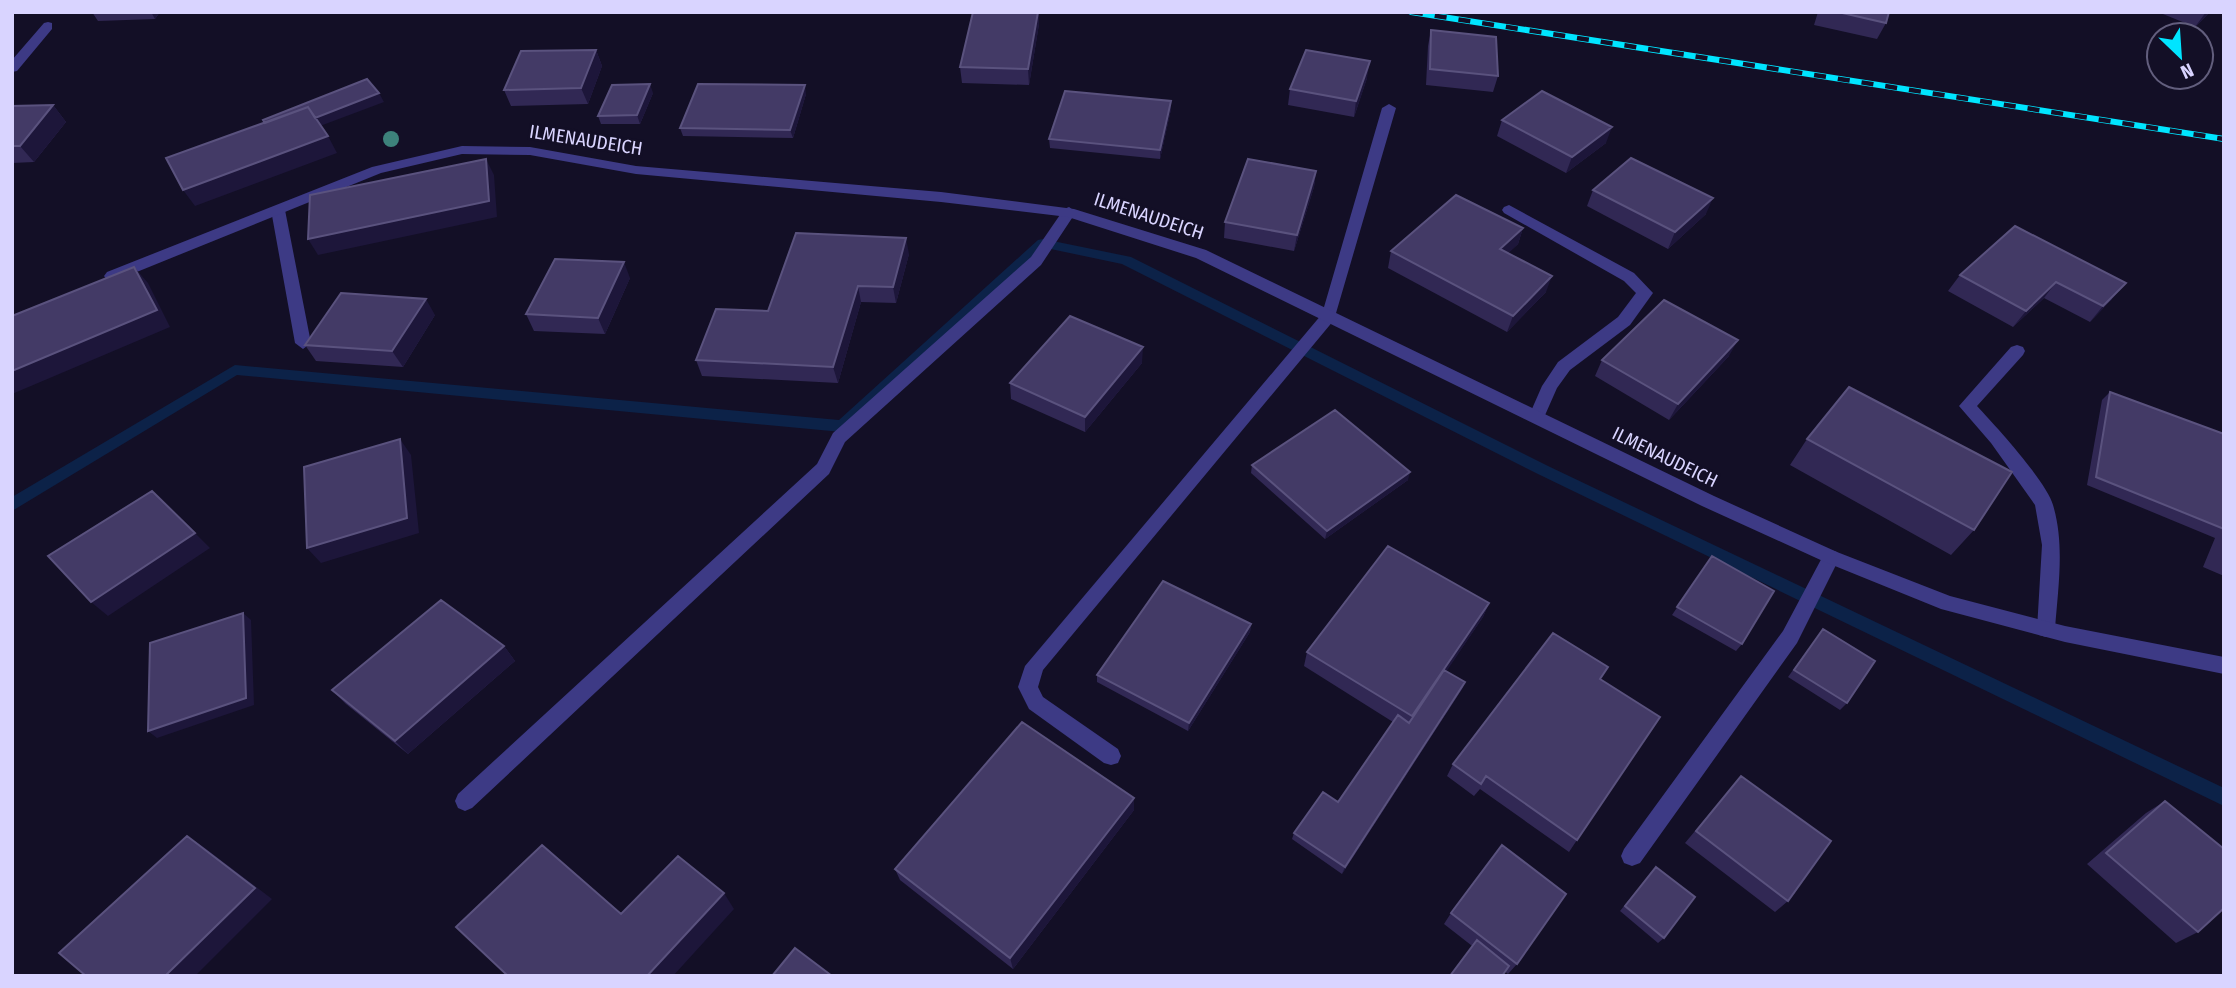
<svg xmlns="http://www.w3.org/2000/svg" width="2236" height="988" font-family="'Fira Sans Condensed',sans-serif">
<style>
.lines{fill:none;stroke-linecap:round;stroke-linejoin:round}
.stream{fill:#0c2248;fill-rule:evenodd}
.service{fill:#3d3a85;fill-rule:evenodd}
.minor{fill:#3d3a85;fill-rule:evenodd}
.rail-casing{stroke:#00e5ff;stroke-width:6}
.rail{stroke:#130f26;stroke-width:4.5;stroke-dasharray:12;stroke-linecap:butt}
.tree{fill:#3d827b}
.wall{fill:#312854}
.shaded-wall{fill:#1d163a}
.building{fill:#433a66;stroke:#5a527e;stroke-width:2}
.labels{text-anchor:middle;dominant-baseline:central;stroke-width:5;stroke-linejoin:round;paint-order:stroke}
.street-label{font-size:19px;fill:#d9d4ff;stroke:#130f26}
</style>
<rect width="100%" height="100%" fill="#130f26"/>
<g class="lines">
<path class="stream" d="M1043 239 1131 257 1548 466 2224 788V806L1538 474 1122 264 1046 248 847 430 842 432 237 375 12 511V497L235 365 839 420 1038 240Z"/>
<path class="service" d="M1389 104 1396 108 1334 320 1043 670 1038 687 1043 697 1118 749 1121 756 1118 763 1111 765 1104 763 1029 709 1018 687 1025 666 1322 314 1382 108Z
M278 205 285 210 311 343 303 349 295 343 271 210Z
M1509 205 1634 273 1653 293 1630 325 1570 370 1557 388 1542 422 1536 424 1528 418 1542 386 1558 362 1618 317 1636 293 1624 281 1504 213 1502 210 1504 207Z
M1069 207 1076 212 1041 265 845 442 829 474 472 808 465 811 458 808 455 801 458 794 817 464 833 433 1031 257 1064 209Z
M2017 345 2023 347 2025 351 2023 355 1977 406C1994 424 2047 482 2053 505 2065 545 2058 588 2055 629L2053 635 2046 637 2039 635 2037 629 2042 545 2035 505 1991 443 1959 406 2011 347Z
M1831 550 1837 552 1840 557 1797 643 1640 863 1632 866 1624 863 1621 856 1624 849 1783 631 1825 552Z"/>
<path class="minor" d="M48 22 52 23V29L17 71 12 72V60L44 23Z
M462 146 530 147 636 166 941 192 1074 209 1206 250 1714 496 1837 552 1950 596 2065 626 2224 657V674L2065 642 1941 609 1825 562 1702 506 1196 258 1068 217 941 202 636 174 530 155 462 154 381 173 117 280H107L104 276 107 272 372 167Z"/>
<defs>
<path id="rail" d="M1411 12 2224 139"/>
</defs>
<use href="#rail" class="rail-casing"/>
<use href="#rail" class="rail"/>
</g>
<circle class="tree" cx="391" cy="139" r="8"/>
<path class="wall" d="M92 12H160L155 19 98 21Z
M973 12H1039V24L1029 85 962 83 960 67Z
M1818 12H1889L1886 23 1877 39 1814 25Z
M2158 12H2210L2195 27Z
M1431 30 1498 76 1493 92 1426 85 1428 46Z
M596 50 602 66 588 104 511 106 504 90Z
M1367 78 1354 117 1288 105 1290 89Z
M653 93 640 124H601L598 116Z
M806 94 793 138 683 136 680 128Z
M1171 101V109L1160 159 1050 148 1049 139Z
M53 105 66 122 34 162 12 163V106Z
M1502 120 1606 143 1566 173 1497 136Z
M1316 171 1314 187 1294 251 1224 238 1225 222Z
M1593 190 1706 214 1668 249 1587 206Z
M2015 226 2112 299 2090 322 2044 298 2013 327 1948 291 1960 275Z
M1523 228 1518 244 1508 253 1546 292 1507 332 1388 268 1391 251Z
M909 254 896 303 861 302 838 383 702 376 696 360 768 311Z
M630 278 605 334 534 331 526 314Z
M435 315 403 367 316 361 305 345Z
M1729 356 1669 420 1595 376 1602 360Z
M1142 363 1085 432 1011 399 1010 383Z
M2110 392 2224 434V576L2203 567 2215 538 2087 485 2102 400Z
M1807 439 1974 530 1951 555 1790 465Z
M1252 465 1408 480 1325 539 1251 473Z
M1712 556 1742 644 1736 651 1672 615Z
M1489 603 1483 617 1446 671 1465 682 1462 689 1342 874 1292 839 1294 833 1338 802 1393 722 1304 666 1307 652Z
M1251 624 1250 632 1188 731 1097 682V675Z
M1823 629 1847 703 1840 710 1788 677Z
M504 646 515 661 408 754 346 704 332 690Z
M1600 679 1577 840 1569 852 1480 789 1474 796 1447 776 1453 764Z
M1741 776 1788 901 1775 912 1685 843Z
M2165 801 2198 932 2176 943 2087 864 2146 813Z
M1134 810 1013 969 900 880 895 869Z
M1651 873 1664 938 1658 943 1620 911Z
M1451 913 1517 964 1508 974 1444 924Z"/>
<path class="shaded-wall" d="M151 12H160L155 19Z
M1038 12H1039V24L1029 85 1028 69Z
M2206 12H2210L2195 27Z
M596 50 602 66 588 104 581 88Z
M1370 61 1367 78 1354 117 1356 101Z
M650 84 653 93 640 124 637 115Z
M805 85 806 94 793 138 790 130Z
M379 93 384 102 320 126 315 118Z
M1171 101V109L1160 159V150Z
M53 105 66 122 34 162 20 146Z
M1612 127 1606 143 1566 173 1572 157Z
M328 136 337 153 195 206 183 190Z
M486 159 494 175 497 217 318 255 308 239Z
M1316 171 1314 187 1294 251 1297 235Z
M1713 198 1706 214 1668 249 1675 232Z
M1523 228 1518 244 1495 266 1500 249Z
M906 238 909 254 896 303 893 287Z
M624 262 630 278 605 334 598 318Z
M134 267 148 283 170 327 12 394V371Z
M1552 276 1546 292 1507 332 1513 316Z
M2056 282 2044 298 2013 327 2026 311Z
M2126 283 2112 299 2090 322 2103 306Z
M858 286 861 302 838 383 833 367Z
M426 299 435 315 403 367 392 351Z
M1738 340 1729 356 1669 420 1678 404Z
M1143 347 1142 363 1085 432V417Z
M400 439 411 455 419 533 321 563 307 548Z
M1410 472 1408 480 1325 539 1327 531Z
M195 533 210 548 108 616 91 602Z
M1489 603 1483 617 1407 730 1412 716Z
M243 613 251 620 254 705 157 738 148 731Z
M1251 624 1250 632 1188 731 1189 723Z
M504 646 515 661 408 754 395 741Z
M1465 682 1462 689 1342 874 1345 867Z
M1134 798V810L1013 969 1010 958Z
M187 836 205 848 272 899 195 976H165Z
M724 893 734 909 673 976H647Z"/>
<path class="building" d="M973 12H1038L1028 69 960 67Z
M1838 12H1889L1886 23Z
M1431 30 1496 37 1498 76 1430 69Z
M596 50 581 88 504 90 521 51Z
M1306 50 1370 61 1356 101 1290 89Z
M367 79 379 93 315 118 308 107 265 123 263 120Z
M650 84 637 115 598 116 612 85Z
M698 84 805 85 790 130 680 128Z
M1065 91 1171 101 1160 150 1049 139Z
M1542 91 1612 127 1572 157 1502 120Z
M53 105 20 146H12V106Z
M308 107 328 136 183 190 166 158Z
M1631 158 1713 198 1675 232 1593 190Z
M486 159 489 201 308 239 310 195Z
M1248 159 1316 171 1297 235 1225 222Z
M1456 195 1523 228 1500 249 1552 276 1513 316 1391 251Z
M2015 226 2126 283 2103 306 2056 282 2026 311 1960 275Z
M796 233 906 238 893 287 858 286 833 367 696 360 716 309 768 311Z
M555 259 624 262 598 318 526 314Z
M134 267 157 310 12 371V316Z
M341 293 426 299 392 351 305 345Z
M1664 300 1738 340 1678 404 1602 360Z
M1070 316 1143 347 1085 417 1010 383Z
M1849 387 2012 472 1974 530 1807 439Z
M2110 392 2224 434V529L2096 477Z
M1335 410 1410 472 1327 531 1252 465Z
M400 439 407 518 307 548 304 467Z
M152 491 195 533 91 602 48 556Z
M1388 546 1489 603 1412 716 1307 652Z
M1712 556 1774 591 1742 644 1677 607Z
M1163 581 1251 624 1189 723 1097 675Z
M441 600 504 646 395 741 332 690Z
M243 613 246 698 148 731 150 643Z
M1823 629 1875 661 1847 703 1794 670Z
M1553 633 1608 667 1600 679 1660 717 1577 840 1486 776 1481 784 1453 764Z
M1444 670 1465 682 1345 867 1294 833 1323 792 1338 802 1398 715 1409 723Z
M1022 722 1134 798 1010 958 895 869Z
M1741 776 1831 841 1788 901 1696 831Z
M2165 801 2224 849V908L2198 932 2106 853Z
M187 836 255 888 165 976H86L59 953Z
M542 845 621 914 678 856 724 893 647 976H508L456 927Z
M1502 845 1566 894 1517 964 1451 913Z
M1656 867 1695 897 1664 938 1625 906Z
M1477 940 1509 966 1502 976H1450Z
M795 948 832 976H772Z"/>
<g class="labels">
<g class="street-label">
<text transform="translate(586 140) rotate(9)">ILMENAUDEICH</text>
<text transform="translate(1149 216) rotate(18)">ILMENAUDEICH</text>
<text transform="translate(1665 457) rotate(26)">ILMENAUDEICH</text>
</g>
</g>
<rect width="2236" height="988" fill="none" stroke="#d9d4ff" stroke-width="28"/>
<g transform="translate(2180 56) rotate(155)"><circle r="33" fill="#130f26" stroke="#625e7d" stroke-width="2"/>
<path d="M0-5L12 26L0 18L-12 26Z" fill="#00e5ff"/>
<text y="-10" font-size="19" font-weight="bold" text-anchor="middle" fill="#d9d4ff">N</text>
</g>
</svg>
